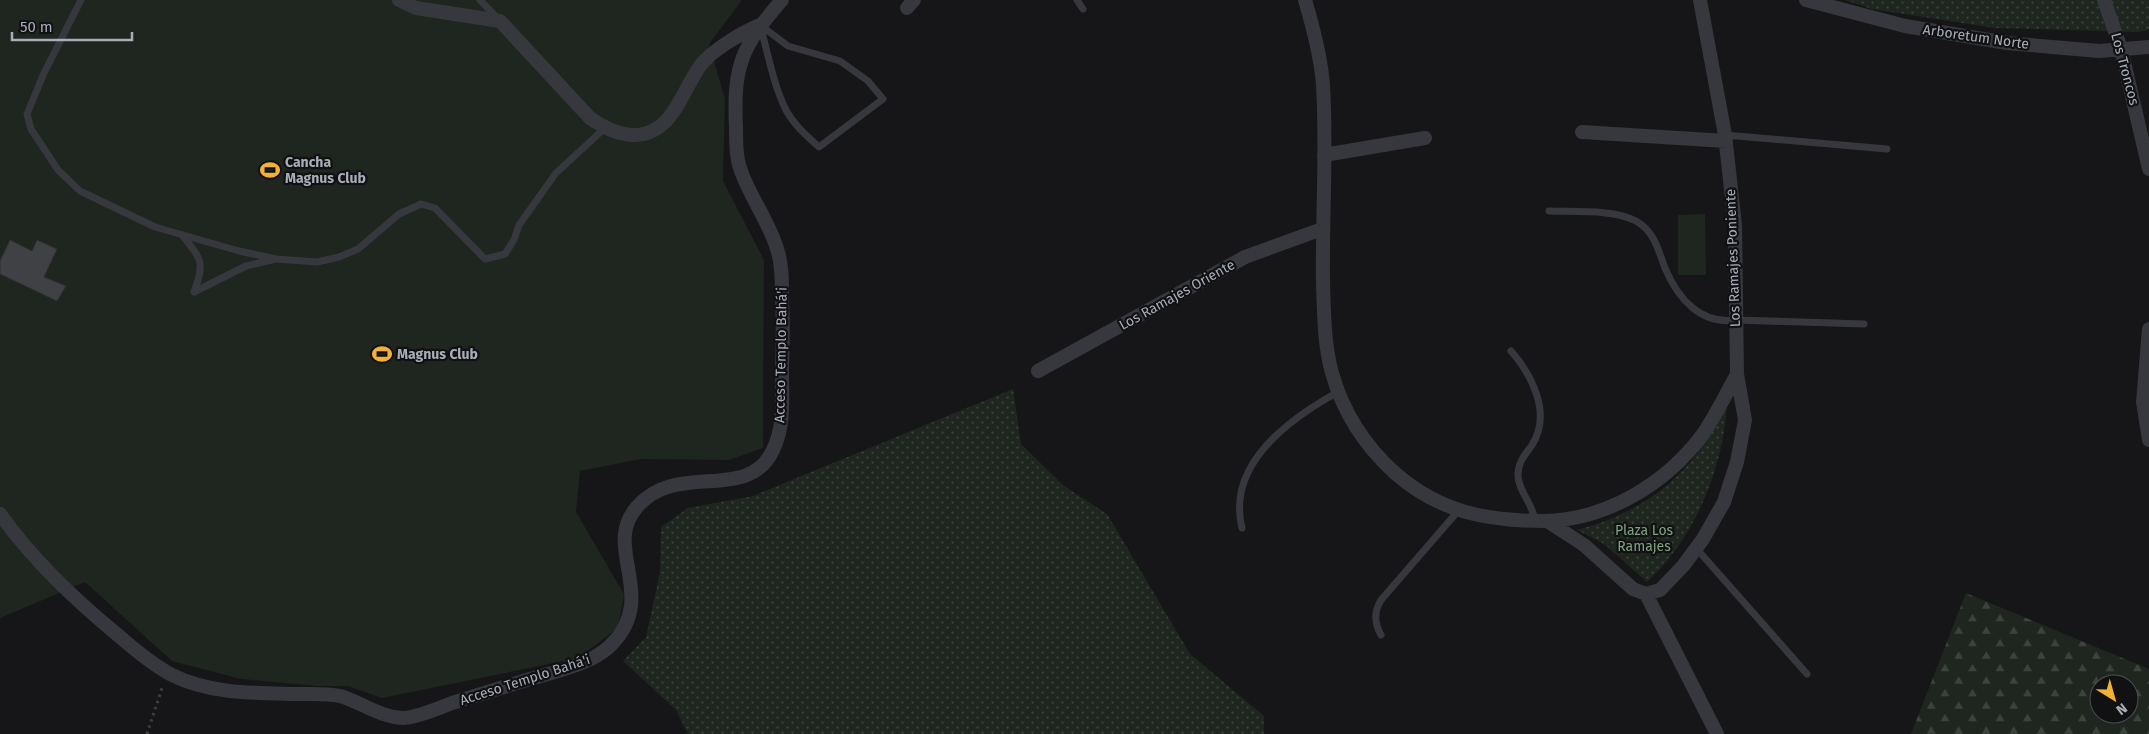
<svg xmlns="http://www.w3.org/2000/svg" width="2149" height="734" font-family="'Fira Sans',sans-serif">
<style>
.green{fill:url(#green-dots)}
.forest{fill:url(#forest-firs);fill-rule:evenodd}
.pitch{fill:#1e261f}
.building{fill:#404145;stroke:#303034}
.lines{fill:none;stroke-linecap:round;stroke-linejoin:round}
.path{stroke:#3d3f44;stroke-width:3;stroke-dasharray:2.5 4;stroke-linecap:butt}
.service{stroke:#37383d;stroke-width:7}
.minor{stroke:#37383d;stroke-width:14}
.labels{text-anchor:middle;dominant-baseline:central;stroke-width:4.5;stroke-linejoin:round;paint-order:stroke}
.street-label{font-size:14px;fill:#a8adb8;stroke:#111113}
.poi-label{font-size:14px;font-weight:bold;fill:#a8adb8;stroke:#111113;text-anchor:start}
.park-label{font-size:14px;fill:#7fa381;stroke:#111113}
</style>
<defs>
<pattern id="green-dots" width="8" height="8" patternUnits="userSpaceOnUse" patternTransform="scale(1.25)"><rect width="8" height="8" fill="#1e261f"/><path d="M2 2h.1M6 6h.1" fill="none" stroke="#3c433d" stroke-width="1.8" stroke-linecap="round"/></pattern>
<pattern id="forest-firs" width="22" height="20" patternUnits="userSpaceOnUse" patternTransform="scale(1.25)"><rect width="22" height="20" fill="#1e261f"/><path d="M5 1l3.5 6h-7zM16 11l3.5 6h-7z" fill="#3c433d"/></pattern>
</defs>
<rect width="100%" height="100%" fill="#161618"/>
<path class="green" d="M1845 0H2149V30L2137 32 1994 28 1872 9Z
M1013 389 1021 444 1064 486 1107 514 1190 654 1264 716V734H688L676 710 623 661 646 637 660 572 661 527 688 508 753 496Z
M1727 403C1724 467 1695 538 1647 582L1604 544 1577 530C1649 511 1696 471 1727 403Z"/>
<path class="forest" d="M1966 593 2149 669V734H1911ZM2099 684H2129V714H2099Z"/>
<path class="pitch" d="M0 0H742L709 44 725 99 723 181 764 260 763 448 729 460 641 459 580 471 576 512 624 594 618 628 578 658 382 698 348 686H318L241 679 172 661 85 582 0 618Z
M1705 214 1706 275H1678V215Z"/>
<path class="building" d="M10 240 32 251 37 240 57 249 44 277 66 286 57 301 0 274V261Z"/>
<g class="lines">
<path class="path" d="M147 734 163 685"/>
<path class="service" d="M81 0 44 73 27 114 31 129 58 170 80 191 155 227 239 251 276 259 317 262 339 257 358 249 399 214 421 204 435 208 485 259 505 254 514 240 519 225 556 173 605 128
M480 0 499 20
M1077 0 1083 9
M760 25 788 46 840 61 868 81 883 99 819 147C807 136 794 125 786 110 773 84 768 53 760 25Z
M1725 135 1887 149
M1549 211C1574 212 1614 209 1636 221 1655 232 1658 250 1665 268 1678 299 1701 325 1736 320L1864 324
M182 235C202 260 205 262 194 292
M194 292 246 266 272 260
M1511 351C1532 375 1552 414 1532 445 1525 455 1518 462 1518 475 1518 491 1533 503 1535 521
M1242 528C1226 464 1289 419 1338 392
M1696 548 1807 674
M1381 635C1374 622 1374 612 1381 600L1459 510"/>
<path class="minor" d="M399 0 416 8 500 21 590 118C623 141 655 144 677 106 685 93 691 79 700 66 712 50 741 33 760 25
M1305 0C1313 27 1321 57 1323 85 1327 151 1322 217 1323 282 1324 313 1324 344 1332 373 1343 412 1365 446 1395 473 1439 512 1487 521 1544 521 1606 520 1666 484 1703 434 1716 415 1726 394 1737 374
M1806 0 1905 26 2007 43 2099 51 2149 47
M2104 0 2121 49 2149 169
M907 8 914 0
M1582 132 1726 141
M1324 155 1425 138
M2149 329 2143 402 2149 440
M1038 371 1245 257 1322 229
M0 514C33 560 75 600 119 636 135 650 153 665 172 675 210 694 254 693 296 694 310 694 326 693 340 696 361 702 379 717 403 718 416 718 439 708 452 703 478 695 504 687 530 679 551 673 573 668 593 658 600 654 606 650 611 645 660 596 601 547 637 507 677 460 748 504 773 450 785 426 782 397 782 370 783 345 783 321 782 296 782 281 782 266 778 252 770 223 751 199 741 171 736 158 736 142 736 127 733 65 742 46 782 0
M1547 521 1584 545 1633 589 1646 594 1660 590 1683 566 1703 539 1724 502 1737 462 1745 420 1737 374 1735 225 1725 135 1700 0
M1646 594 1717 734"/>
</g>
<defs>
<symbol id="stadium-bare" viewBox="-9 -9 18 18"><path d="M0-5a6.5 5 0 1 0 0 10a6.5 5 0 1 0 0-10ZM-3.5-1.8h7v3.6h-7Z" fill="#f2b134" stroke="#111113" stroke-width="2.5" paint-order="stroke"/></symbol>
</defs>
<g fill-rule="evenodd">
<use href="#stadium-bare" x="256" y="156" width="28" height="28"/>
<use href="#stadium-bare" x="368" y="340" width="28" height="28"/>
</g>
<g class="labels">
<g class="street-label">
<text transform="translate(1976 37) rotate(8)">Arboretum Norte</text>
<text transform="translate(2125 69) rotate(75)">Los Troncos</text>
<text transform="translate(1733 258) rotate(-92)">Los Ramajes Poniente</text>
<text transform="translate(1177 295) rotate(-29)">Los Ramajes Oriente</text>
<text transform="translate(781 355) rotate(-89)">Acceso Templo Bahá'i</text>
<text transform="translate(525 680) rotate(-18)">Acceso Templo Bahá'i</text>
</g>
<g class="poi-label">
<text x="285" y="162">Cancha<tspan x="285" dy="16">Magnus Club</tspan></text>
<text x="397" y="354">Magnus Club</text>
</g>
<g class="park-label">
<text x="1644" y="530">Plaza Los<tspan x="1644" dy="16">Ramajes</tspan></text>
</g>
</g>
<g transform="translate(2114 699) rotate(143)"><circle r="24" fill="#111113" stroke="#4d4f55"/>
<path d="M0-4L9 19L0 12L-9 19Z" fill="#f2b134"/>
<text y="-8" font-size="14" font-weight="bold" text-anchor="middle" fill="#a8adb8">N</text>
</g>
<path d="M12 32v8h120v-8" fill="none" stroke="#a8adb8" stroke-width="2.5"/>
<text x="20" y="32" font-size="15" fill="#a8adb8" stroke="#111113" stroke-width="4" paint-order="stroke">50 m</text>
</svg>
